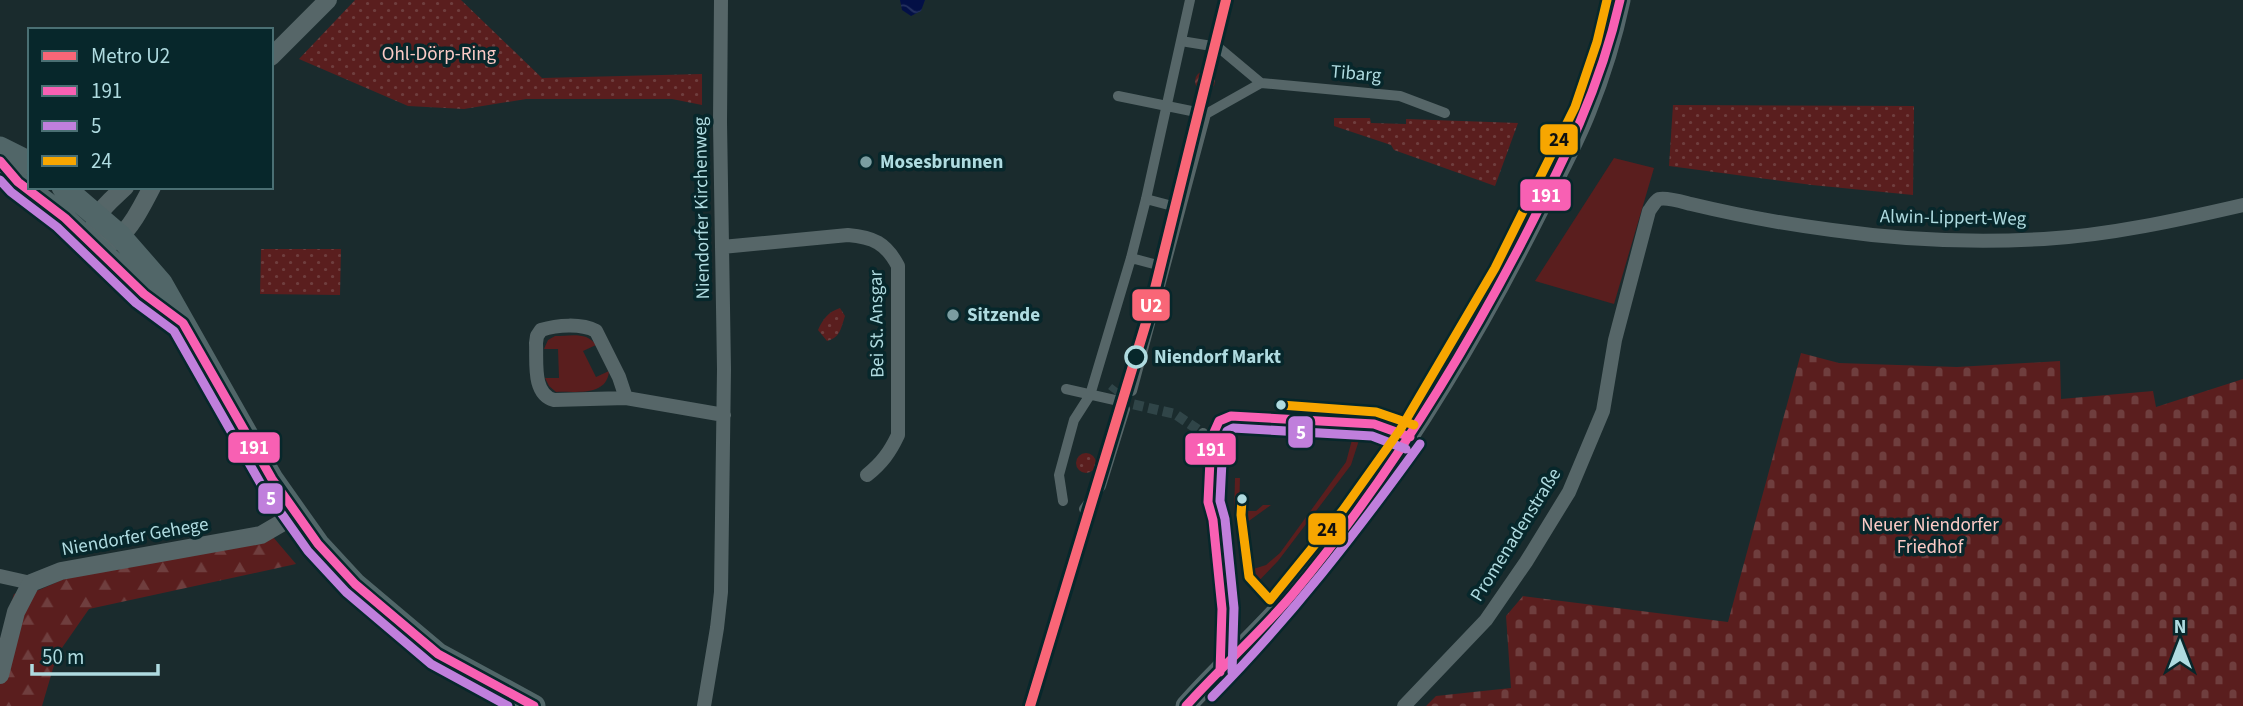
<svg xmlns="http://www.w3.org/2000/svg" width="2243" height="706" font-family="'Source Sans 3',sans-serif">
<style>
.grass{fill:#5a1e1e}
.forest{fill:url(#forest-firs)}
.cemetery{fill:url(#cemetery-stones)}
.park{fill:url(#park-dots)}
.garden{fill:url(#garden-furrows)}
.water{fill:url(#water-waves)}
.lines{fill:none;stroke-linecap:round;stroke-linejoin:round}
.pedestrian-tunnel{stroke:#304548;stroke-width:10;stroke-dasharray:10 5;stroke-linecap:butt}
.pedestrian{stroke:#566668;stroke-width:10}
.minor{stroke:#566668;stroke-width:14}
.tertiary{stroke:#566668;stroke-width:18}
.secondary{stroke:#55676a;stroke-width:21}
.primary{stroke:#516668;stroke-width:23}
.bus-1-casing{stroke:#07272b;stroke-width:14}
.bus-2-casing{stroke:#07272b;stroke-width:14}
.bus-3-casing{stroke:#07272b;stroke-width:14}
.bus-1{stroke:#f860b3;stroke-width:9}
.bus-2{stroke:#c07fdc;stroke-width:9}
.bus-3{stroke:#f7a600;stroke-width:9}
.metro-1-casing{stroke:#07272b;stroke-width:16}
.metro-1{stroke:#f96677;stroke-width:10}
.poi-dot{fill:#7b9da1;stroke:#07272b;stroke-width:2.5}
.stop-dot{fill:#07272b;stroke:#afdbe0;stroke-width:3.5}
.bus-dot{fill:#afdbe0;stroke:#07272b;stroke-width:2.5}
.labels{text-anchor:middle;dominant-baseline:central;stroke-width:7;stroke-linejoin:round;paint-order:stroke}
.park-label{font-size:19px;fill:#fccbc6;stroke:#07272b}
.street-label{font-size:19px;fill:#afdbe0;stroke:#07272b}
.poi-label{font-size:19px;font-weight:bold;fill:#afdbe0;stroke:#07272b;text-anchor:start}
.stop-label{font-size:19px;font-weight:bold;fill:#afdbe0;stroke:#07272b;text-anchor:start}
.line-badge{stroke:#07272b;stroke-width:2.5}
.badge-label{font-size:19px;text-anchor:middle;font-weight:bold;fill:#fff}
.pale-badge-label{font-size:19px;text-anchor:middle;font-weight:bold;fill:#111}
</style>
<defs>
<pattern id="forest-firs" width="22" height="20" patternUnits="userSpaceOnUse" patternTransform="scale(1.75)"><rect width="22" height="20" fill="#5a1e1e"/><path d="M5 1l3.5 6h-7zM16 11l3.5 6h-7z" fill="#6f3e3e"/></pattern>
<pattern id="cemetery-stones" width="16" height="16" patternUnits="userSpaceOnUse" patternTransform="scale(1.75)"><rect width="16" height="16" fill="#5a1e1e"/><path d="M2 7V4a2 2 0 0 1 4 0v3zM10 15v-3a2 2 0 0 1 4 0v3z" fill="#6f3e3e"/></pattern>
<pattern id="park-dots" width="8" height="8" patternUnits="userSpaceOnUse" patternTransform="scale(1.75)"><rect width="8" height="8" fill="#5a1e1e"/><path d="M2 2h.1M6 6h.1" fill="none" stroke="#6f3e3e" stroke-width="1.8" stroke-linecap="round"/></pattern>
<pattern id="garden-furrows" width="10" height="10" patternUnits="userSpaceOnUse" patternTransform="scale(1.75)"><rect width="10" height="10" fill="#5a1e1e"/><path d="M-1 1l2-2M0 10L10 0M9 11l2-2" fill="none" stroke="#6f3e3e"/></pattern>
<pattern id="water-waves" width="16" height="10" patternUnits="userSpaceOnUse" patternTransform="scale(1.75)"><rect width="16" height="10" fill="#031046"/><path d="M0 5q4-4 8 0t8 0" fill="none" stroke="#253260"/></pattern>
</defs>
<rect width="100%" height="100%" fill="#1a2b2d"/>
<path class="grass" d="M1614 158 1654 168 1614 304 1535 281Z
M555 336C569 336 587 331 596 345L583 351 596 377 609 371C607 397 575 391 556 392L549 386 545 378H559L558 349H544L548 340Z
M1355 434H1361L1351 465 1278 561 1252 588 1244 579V572L1266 565 1280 553 1346 462 1353 436Z
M1235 478H1240L1239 511H1256L1263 505H1271L1246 523 1239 522 1234 515Z"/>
<path class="forest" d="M273 537 296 564 89 609 57 655 42 706H0V640L14 594 39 590 64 579Z"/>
<path class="cemetery" d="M1801 353 1839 363 1957 367 2060 361 2061 399 2153 391 2156 407 2243 379V706H1426L1436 696 1511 688 1506 616 1523 596 1728 622Z"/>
<path class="park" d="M355 0H461L542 78 702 74V105L672 99H526L464 109 408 106 299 59Z
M1673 105 1914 106 1913 195 1812 185 1669 166Z
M1334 118H1370L1371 123 1406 124V119L1518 123 1495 186 1394 150 1391 145 1334 126Z
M261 249H341L340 295 260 294Z
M840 308 845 316C841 328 840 338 827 341L818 330C823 319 828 312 840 308Z
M1076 463a10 10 0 1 1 20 0a10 10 0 1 1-20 0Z"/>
<path class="garden" d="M1195 81a10 10 0 1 1 20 0a10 10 0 1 1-20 0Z"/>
<path class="water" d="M900 0H925L921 11 911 16 902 10Z"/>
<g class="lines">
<path class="pedestrian-tunnel" d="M1112 392 1116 387
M1119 401 1175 414 1203 433"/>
<path class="pedestrian" d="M1181 41 1218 47 1261 83
M1118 96 1206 114 1261 83 1400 96 1445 113
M1146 199 1180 208
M1131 258 1165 267
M1066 389 1119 401
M1132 391 1206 114
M1203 433 1211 439
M1063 501 1059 475 1074 420 1090 395 1131 258 1146 199 1190 0
M1084 509 1101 486 1125 409"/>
<path class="minor" d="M722 247 848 235C873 237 886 243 898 266V435C890 452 882 463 867 475
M626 398 619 377 596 331C581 323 557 325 541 330L537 336 536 343C537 362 532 394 554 400L626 398 724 415
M0 576 31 583
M704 706 717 628 721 592 724 369 720 122 721 0
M1404 706 1486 620 1526 562 1569 492 1603 411 1615 340 1649 211C1652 207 1655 201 1659 199 1667 197 1683 202 1691 204 1737 215 1784 224 1832 230 1902 240 1973 243 2044 239 2111 235 2178 220 2243 205"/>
<path class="tertiary" d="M271 57 328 0
M125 187C105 206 87 217 96 247 103 245 111 244 117 239 132 227 143 204 152 187
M0 675 16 612 31 583 61 571 261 535 297 514"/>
<path class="secondary" d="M1186 706C1219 668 1259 634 1292 595 1388 479 1467 351 1535 216 1552 182 1572 147 1586 111 1600 76 1612 38 1620 0"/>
<path class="primary" d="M0 148 30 163
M0 161 18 182 54 209 121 270 144 294 175 317
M63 187 120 236 161 283 272 479 318 544 355 584 438 654 534 706"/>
<defs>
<path id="bus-1" d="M0 161 18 182 65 218 144 294 183 323 272 479 318 544 355 584 438 654 534 706
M1220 672 1222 609 1213 520 1208 502 1211 439 1219 421 1231 416 1374 424 1410 437
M1186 706C1220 668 1259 634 1292 595 1383 486 1458 365 1523 240 1564 160 1600 89 1620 0"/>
<path id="bus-2" d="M0 180 11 192 57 227 136 303 174 331 262 486 308 551 346 592 431 664 508 706
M1232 672 1234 608 1225 519 1220 501 1223 441 1227 431 1233 428 1372 436 1406 449
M1212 697C1289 619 1356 533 1420 444"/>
<path id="bus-3" d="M1281 405 1376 412 1414 425
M1242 499 1241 515 1249 577 1270 600 1343 510 1400 430 1495 268 1575 107 1597 42 1607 0"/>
</defs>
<use href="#bus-1" class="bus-1-casing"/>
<use href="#bus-2" class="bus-2-casing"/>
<use href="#bus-3" class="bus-3-casing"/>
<use href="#bus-1" class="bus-1"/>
<use href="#bus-2" class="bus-2"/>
<use href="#bus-3" class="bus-3"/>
<defs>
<path id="metro-1" d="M1030 706 1149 313 1226 0"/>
</defs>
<use href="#metro-1" class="metro-1-casing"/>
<use href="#metro-1" class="metro-1"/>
</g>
<g class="poi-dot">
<circle cx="866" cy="162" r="7"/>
<circle cx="953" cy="315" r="7"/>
</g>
<circle class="stop-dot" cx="1136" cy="357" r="10"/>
<g class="bus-dot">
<circle cx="1281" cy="405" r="6"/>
<circle cx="1242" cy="499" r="6"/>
</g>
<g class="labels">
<g class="park-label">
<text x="439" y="54">Ohl-Dörp-Ring</text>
<text x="1930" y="525">Neuer Niendorfer<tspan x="1930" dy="22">Friedhof</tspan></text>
</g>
<g class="street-label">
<text transform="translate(1356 74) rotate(5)">Tibarg</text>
<text transform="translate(702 208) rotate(-91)">Niendorfer Kirchenweg</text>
<text transform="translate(1953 218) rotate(1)">Alwin-Lippert-Weg</text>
<text transform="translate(877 324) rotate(-91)">Bei St. Ansgar</text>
<text transform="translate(1516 535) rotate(-58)">Promenadenstraße</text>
<text transform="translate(135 537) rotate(-10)">Niendorfer Gehege</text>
</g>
<g class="poi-label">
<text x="880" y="162">Mosesbrunnen</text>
<text x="967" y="315">Sitzende</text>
</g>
<g class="stop-label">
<text x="1154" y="357">Niendorf Markt</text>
</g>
</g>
<g class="line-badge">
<rect x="1539" y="123" width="40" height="33" rx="7" fill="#f7a600"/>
<rect x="1519" y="178" width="53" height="34" rx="7" fill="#f860b3"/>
<rect x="1131" y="288" width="40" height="34" rx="7" fill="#f96677"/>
<rect x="1287" y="415" width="27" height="34" rx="7" fill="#c07fdc"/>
<rect x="227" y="431" width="54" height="33" rx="7" fill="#f860b3"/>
<rect x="1184" y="432" width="53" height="34" rx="7" fill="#f860b3"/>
<rect x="257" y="482" width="27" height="33" rx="7" fill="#c07fdc"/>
<rect x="1307" y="512" width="40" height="34" rx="7" fill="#f7a600"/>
</g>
<g class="badge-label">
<text x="1546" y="202">191</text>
<text x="1151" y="312">U2</text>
<text x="1301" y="439">5</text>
<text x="254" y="454">191</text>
<text x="1211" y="456">191</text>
<text x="271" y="505">5</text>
</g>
<g class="pale-badge-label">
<text x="1559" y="146">24</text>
<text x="1327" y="536">24</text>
</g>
<rect x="28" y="28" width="245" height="161" fill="#07272b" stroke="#4a6f73" stroke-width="2"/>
<rect x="42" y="51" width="35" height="10" fill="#f96677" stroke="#4a6f73" stroke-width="2"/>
<text x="91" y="63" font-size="21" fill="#afdbe0">Metro U2</text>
<rect x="42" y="86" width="35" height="10" fill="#f860b3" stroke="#4a6f73" stroke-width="2"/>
<text x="91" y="98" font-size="21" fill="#afdbe0">191</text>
<rect x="42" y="121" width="35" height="10" fill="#c07fdc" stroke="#4a6f73" stroke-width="2"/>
<text x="91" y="133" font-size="21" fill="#afdbe0">5</text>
<rect x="42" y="156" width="35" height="10" fill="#f7a600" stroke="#4a6f73" stroke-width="2"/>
<text x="91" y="168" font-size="21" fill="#afdbe0">24</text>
<g transform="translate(2180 643)" stroke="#07272b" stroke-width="5" paint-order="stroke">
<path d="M0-5L12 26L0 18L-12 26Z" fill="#afdbe0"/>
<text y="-10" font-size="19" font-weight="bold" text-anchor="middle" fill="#afdbe0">N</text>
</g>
<path d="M32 664v10h126v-10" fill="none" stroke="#afdbe0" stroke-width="3.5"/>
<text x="42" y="664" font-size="21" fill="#afdbe0" stroke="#07272b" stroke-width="5" paint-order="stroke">50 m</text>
</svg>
